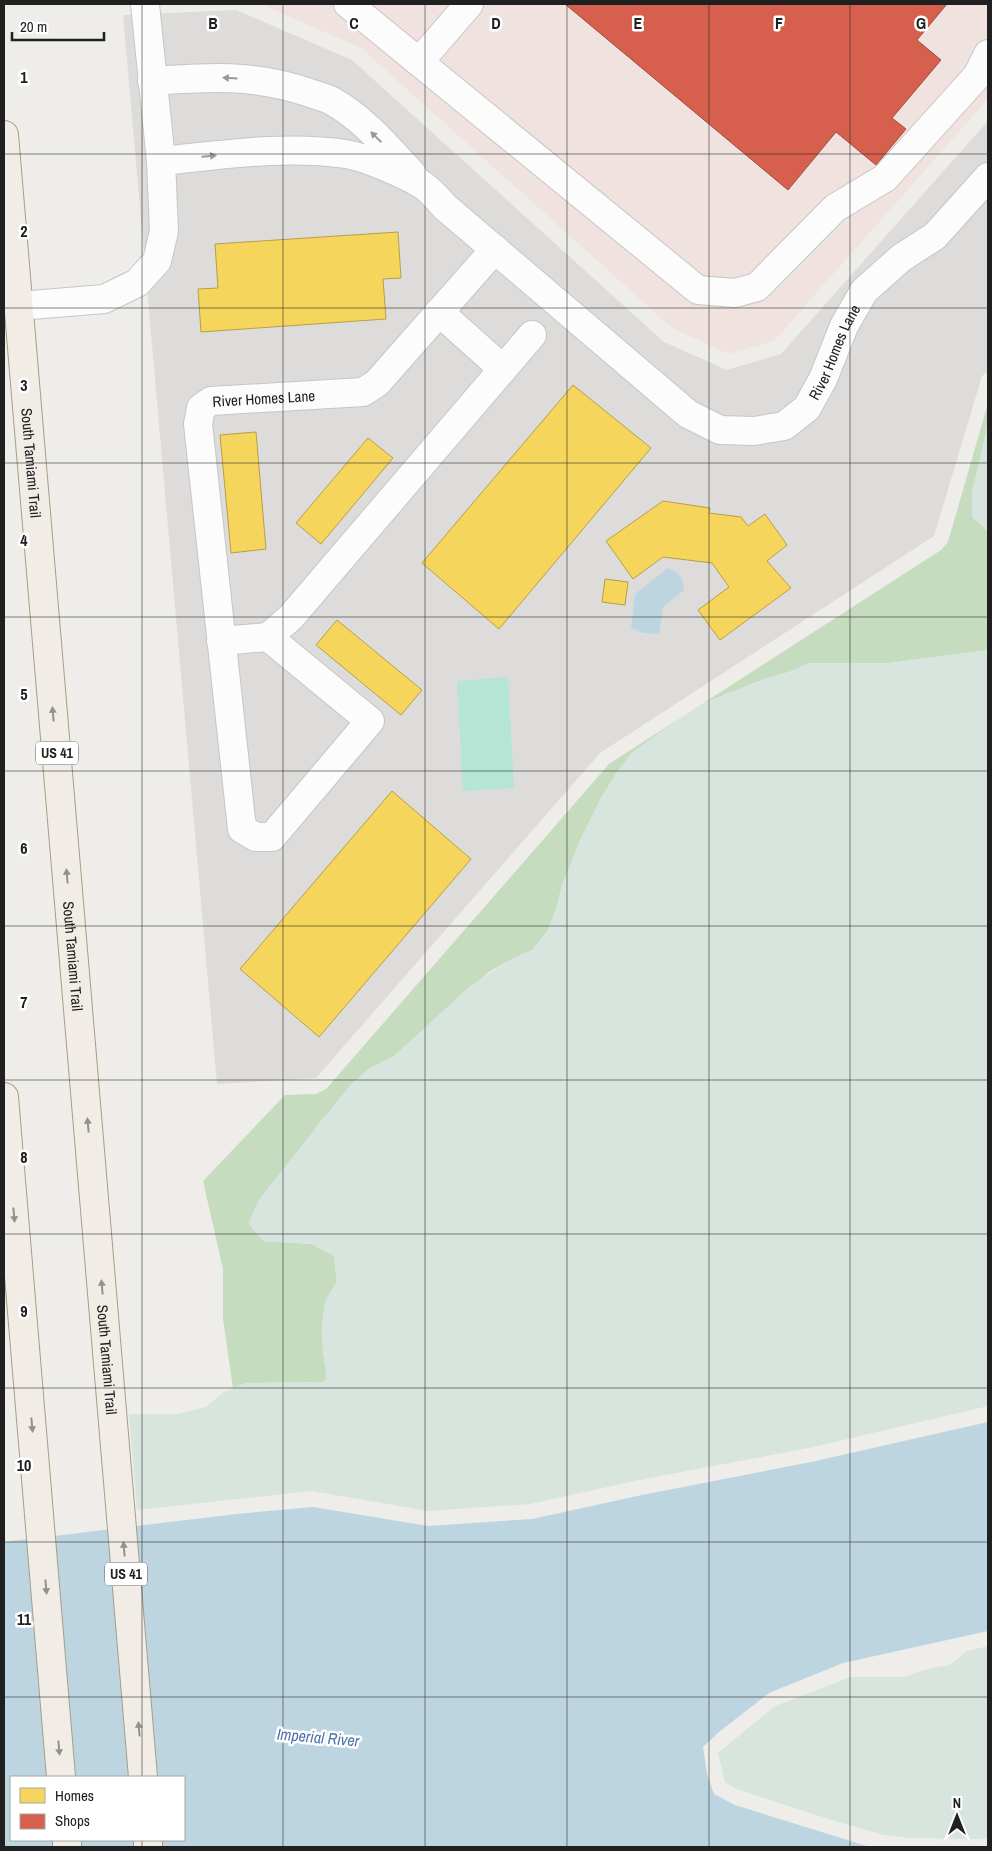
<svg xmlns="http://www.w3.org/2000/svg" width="992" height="1851" font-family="'Archivo Narrow',sans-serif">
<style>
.residential{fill:#dddcda}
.commercial{fill:#f0e3df}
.forest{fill:#c6dcbf}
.wetland{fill:#d7e5de}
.pitch{fill:#b5e5d5}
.water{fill:#bdd5e1;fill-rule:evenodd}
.homes{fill:#f6d55c;stroke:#b69f4a}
.shops{fill:#d6604d;stroke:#9f4d40}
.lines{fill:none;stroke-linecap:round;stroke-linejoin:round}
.minor-casing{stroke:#c7c6c5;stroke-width:30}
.major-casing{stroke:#a59e85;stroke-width:30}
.minor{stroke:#fcfcfc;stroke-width:28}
.major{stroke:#f1ede6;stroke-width:28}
.oneway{fill:#999}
.oneway2{fill:#93918d}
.grid{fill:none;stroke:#202020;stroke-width:1;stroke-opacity:0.55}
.labels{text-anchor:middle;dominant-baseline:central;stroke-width:5;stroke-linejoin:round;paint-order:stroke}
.shield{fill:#fff;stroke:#636363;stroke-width:1}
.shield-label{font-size:14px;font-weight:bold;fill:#202020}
.street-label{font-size:15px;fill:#202020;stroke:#fff}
.water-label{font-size:16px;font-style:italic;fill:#4d73af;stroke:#fff}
.grid-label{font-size:16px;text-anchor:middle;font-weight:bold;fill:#202020;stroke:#fff;stroke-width:5;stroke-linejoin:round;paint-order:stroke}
</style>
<rect width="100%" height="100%" fill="#eeede9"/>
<path class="residential" d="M236 10 352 60 664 342 727 370 781 354 988 121V371L982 376 934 536 600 753 316 1078 217 1084 123 15Z"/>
<path class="commercial" d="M260 4H988V99L774 341 728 354 672 328 361 48Z"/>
<path class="forest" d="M988 403V424L972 493V517L988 531V650L890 663H810L789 672 764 679 702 704 941 550 948 542Z
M677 720 632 753 617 772 602 796 562 885 556 910 547 932 532 950 510 960 489 972 394 1056 370 1068 321 1121 306 1142 263 1241 312 1244 334 1256 337 1281 325 1302 322 1327 323 1351 327 1380 323 1382 246 1383 233 1388 223 1319V1269L203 1181 285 1095 316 1094 326 1089 609 764Z"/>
<path class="wetland" d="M988 424V531L972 517V493Z
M988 650V1406L809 1448 639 1480 530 1504 428 1511 312 1491 137 1510 129 1414H178L206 1407 224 1392 246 1383 322 1382 327 1380 323 1351 322 1327 325 1302 337 1281 334 1256 312 1244 263 1241 248 1223 260 1198 351 1084 370 1068 394 1056 468 988 510 960 532 950 547 932 556 910 562 885 580 840 602 796 617 772 632 753 677 720 702 704 764 679 789 672 810 663H890Z
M988 1646V1839L910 1838 884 1835 838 1822 739 1790 725 1782 718 1753 775 1706 851 1677H904L927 1669 950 1665 967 1651Z"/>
<path class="pitch" d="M508 677 514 788 463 791 457 681Z"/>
<path class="water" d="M668 568C679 572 684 579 684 590L663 607 659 634 643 633 631 628 635 594Z
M988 1422V1631L843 1663 769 1693 719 1732 703 1747 707 1774 714 1794 735 1805 870 1847H4V1542L236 1514 313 1507 428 1526 532 1519 642 1495 811 1462ZM11 1777H184V1840H11Z"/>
<path class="homes" d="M398 232 401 278 383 279 386 319 201 332 198 289 218 288 215 244Z
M573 385 651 448 499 629 422 563Z
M256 432 266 549 231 553 220 435Z
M368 438 393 458 321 544 296 523Z
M663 501 710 508 709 513 741 517 748 526 765 514 787 545 767 561 791 588 720 640 698 610 729 587 712 563 663 557 633 579 606 541Z
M605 579 628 582 625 605 602 602Z
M337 620 422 690 401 715 316 645Z
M392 791 471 859 319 1037 240 969Z"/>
<path class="shops" d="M565 4H947L917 40 941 60 892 118 906 129 876 165 836 132 788 190Z"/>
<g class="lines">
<defs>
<g id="minor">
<path d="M348 4 698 290 735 293 757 287 835 208 885 178 977 76 988 54"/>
<path d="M419 62 469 4"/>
<path d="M152 81C210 77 251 74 307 92 315 95 324 97 332 101 363 118 389 149 413 175"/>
<path id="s1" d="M161 161C222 155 285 145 346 154 365 157 404 174 421 184 430 189 438 200 445 207L688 414 720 430 754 431 784 426 807 408 823 379 844 326 864 291 901 258 935 236 988 177"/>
<path d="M19 306 104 299 137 283 157 261 164 231 161 161 145 4"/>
<path d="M439 312 503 369"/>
<path d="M268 637 291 617 532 335"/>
<path id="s2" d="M221 641 268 637 370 721 272 837H256L242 829 198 424 201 408 211 401 363 392 377 383 495 249"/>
</g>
<g id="major">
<path id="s3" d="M4 135 143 1777"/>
<path d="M4 1097 61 1777"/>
<path d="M67 1840V1847"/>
<path d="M148 1840V1847"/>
</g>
</defs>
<use href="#minor" class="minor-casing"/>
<use href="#major" class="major-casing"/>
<use href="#minor" class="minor"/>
<use href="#major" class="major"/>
</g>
<defs><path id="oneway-solid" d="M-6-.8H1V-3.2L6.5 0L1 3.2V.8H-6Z" transform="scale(1.25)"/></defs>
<g class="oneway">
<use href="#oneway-solid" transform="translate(230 78) rotate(-176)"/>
<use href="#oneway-solid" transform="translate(376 137) rotate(-136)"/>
<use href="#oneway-solid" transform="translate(209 156) rotate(-5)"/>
</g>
<g class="oneway2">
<use href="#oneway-solid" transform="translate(53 714) rotate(-95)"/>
<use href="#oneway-solid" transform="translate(67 876) rotate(-95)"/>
<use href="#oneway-solid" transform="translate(88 1125) rotate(-95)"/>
<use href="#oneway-solid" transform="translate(14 1215) rotate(85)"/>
<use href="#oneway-solid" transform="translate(102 1287) rotate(-95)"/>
<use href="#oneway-solid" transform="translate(32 1425) rotate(85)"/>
<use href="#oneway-solid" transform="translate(124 1549) rotate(-95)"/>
<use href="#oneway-solid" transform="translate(46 1587) rotate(85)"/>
<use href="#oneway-solid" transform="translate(139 1729) rotate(-95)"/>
<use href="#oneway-solid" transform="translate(59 1748) rotate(85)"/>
</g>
<path class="grid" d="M142 4V1777M283 4V1847M425 4V1847M567 4V1847M709 4V1847M850 4V1847M4 154H988M4 308H988M4 463H988M4 617H988M4 771H988M4 926H988M4 1080H988M4 1234H988M4 1388H988M4 1542H988M4 1697H988M142 1840V1847"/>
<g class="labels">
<g class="shield">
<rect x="36" y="741.5" width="42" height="23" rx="4"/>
<rect x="105" y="1562.5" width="42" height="23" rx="4"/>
</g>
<g class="shield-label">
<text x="57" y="753">US 41</text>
<text x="126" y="1574">US 41</text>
</g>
<g class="street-label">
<text stroke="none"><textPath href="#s1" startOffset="811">River Homes Lane</textPath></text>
<text stroke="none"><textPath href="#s2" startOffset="852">River Homes Lane</textPath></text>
<text stroke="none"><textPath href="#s3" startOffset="329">South Tamiami Trail</textPath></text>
<text stroke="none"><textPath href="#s3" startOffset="824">South Tamiami Trail</textPath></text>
<text stroke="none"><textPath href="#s3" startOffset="1229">South Tamiami Trail</textPath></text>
</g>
<g class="water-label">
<text transform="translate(318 1737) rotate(5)">Imperial River</text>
</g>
</g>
<g class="grid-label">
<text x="213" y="29">B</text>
<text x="354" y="29">C</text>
<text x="496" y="29">D</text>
<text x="638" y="29">E</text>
<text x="779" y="29">F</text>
<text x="921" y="29">G</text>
<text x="24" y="83">1</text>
<text x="24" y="237">2</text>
<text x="24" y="391">3</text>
<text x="24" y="546">4</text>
<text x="24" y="700">5</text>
<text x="24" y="854">6</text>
<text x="24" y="1008">7</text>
<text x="24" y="1163">8</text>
<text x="24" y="1317">9</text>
<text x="24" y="1471">10</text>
<text x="24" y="1625">11</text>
</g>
<rect width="992" height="1851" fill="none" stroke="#202020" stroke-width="10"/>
<rect x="10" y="1776" width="175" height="65" fill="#ffffff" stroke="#a6a6a6"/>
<rect x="20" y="1788" width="25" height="15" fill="#f6d55c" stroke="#a6a6a6"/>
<text x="55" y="1801" font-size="15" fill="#202020">Homes</text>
<rect x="20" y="1814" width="25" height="15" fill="#d6604d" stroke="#a6a6a6"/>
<text x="55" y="1826" font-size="15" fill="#202020">Shops</text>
<g transform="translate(957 1816)" stroke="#ffffff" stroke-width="4" paint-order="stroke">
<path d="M0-4L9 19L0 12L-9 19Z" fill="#202020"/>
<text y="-8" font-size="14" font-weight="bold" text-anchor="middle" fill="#202020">N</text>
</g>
<path d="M12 32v8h92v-8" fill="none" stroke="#202020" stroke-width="2.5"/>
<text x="20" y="32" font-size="15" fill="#202020" stroke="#ffffff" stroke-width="4" paint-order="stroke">20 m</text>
</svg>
